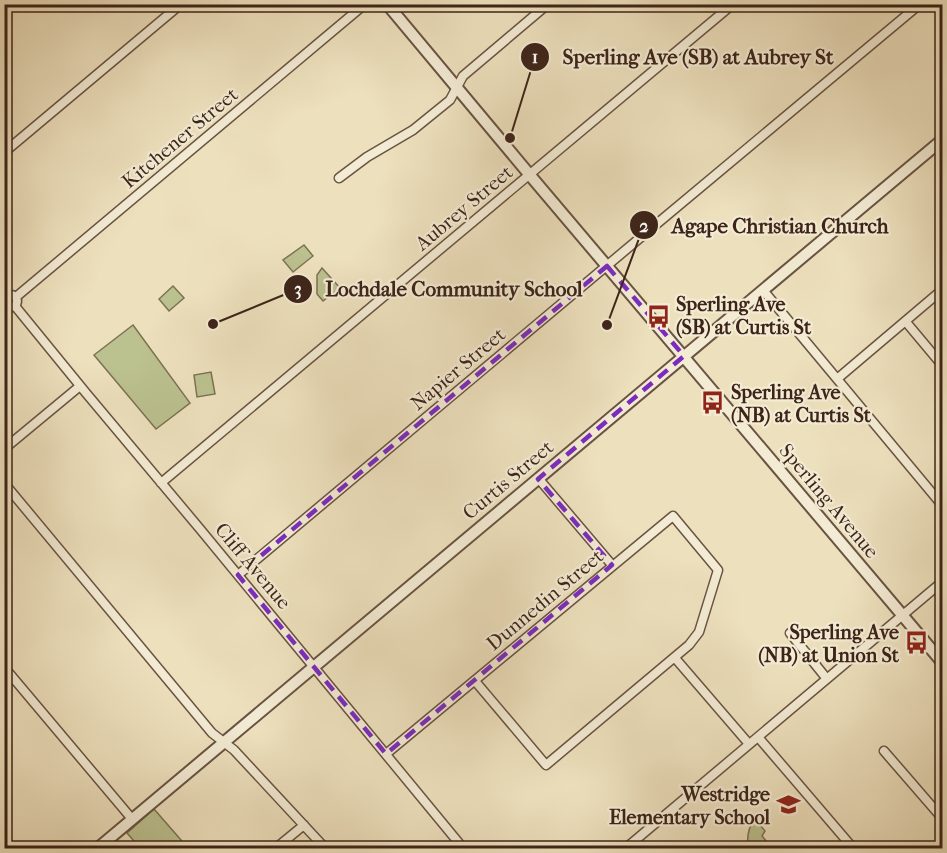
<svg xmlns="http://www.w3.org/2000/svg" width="947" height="853" font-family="'IM FELL French Canon',serif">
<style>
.green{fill:#bbc18f;stroke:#7c7254;stroke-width:1.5}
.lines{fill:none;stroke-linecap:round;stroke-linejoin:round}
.minor-casing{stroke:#695342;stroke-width:11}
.tertiary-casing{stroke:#695342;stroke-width:14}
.minor{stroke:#f3ebd4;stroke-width:8}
.tertiary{stroke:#f3ebd4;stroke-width:10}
.marked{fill:none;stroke:#7b2cbf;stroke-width:4.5;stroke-dasharray:12 8;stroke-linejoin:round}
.labels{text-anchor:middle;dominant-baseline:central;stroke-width:4.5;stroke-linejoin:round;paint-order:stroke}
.street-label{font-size:20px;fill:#3d2419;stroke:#f3ebd4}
.poi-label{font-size:20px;font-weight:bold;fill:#3d2419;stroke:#f3ebd4;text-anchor:start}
.leader{fill:none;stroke:#3d2419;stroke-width:2}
.callout-dot{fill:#3d2419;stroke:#f3ebd4;stroke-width:2}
.mark-label{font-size:18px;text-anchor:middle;font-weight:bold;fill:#fff}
.callout-label{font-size:21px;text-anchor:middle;font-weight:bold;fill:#3d2419;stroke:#f3ebd4;stroke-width:4.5;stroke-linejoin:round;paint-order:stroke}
</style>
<rect width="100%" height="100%" fill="#ede0bd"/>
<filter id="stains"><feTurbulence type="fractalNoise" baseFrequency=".00333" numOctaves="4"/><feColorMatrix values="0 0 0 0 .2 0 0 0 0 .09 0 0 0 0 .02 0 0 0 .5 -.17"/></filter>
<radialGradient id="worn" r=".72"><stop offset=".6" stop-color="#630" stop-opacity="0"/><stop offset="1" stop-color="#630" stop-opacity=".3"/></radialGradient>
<path class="green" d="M304 245 313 256 293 272 283 260Z
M322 268 340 288 323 301 317 294V275Z
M173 286 184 298 169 311 159 299Z
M133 325 190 403 156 429 94 355Z
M211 372 215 394 197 397 194 375Z
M154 809 188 848H140L127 833Z
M755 819 765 831 762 836 772 848H748C747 839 748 827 755 819Z"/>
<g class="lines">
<defs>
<path id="minor" d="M7 150 181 4
M339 178 367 157 413 130 450 100 463 76 548 4
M763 290 942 505
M5 301a6 6 0 1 1 12 0a6 6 0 1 1-12 0Z
M16 297 365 4
M15 306 86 393 200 529 463 848
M906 322 942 365
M837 379 942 290
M4 449 80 386
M538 478 612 565
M4 483 212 733 234 750 325 848
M161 483 733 4
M238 575 653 227 920 4
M790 633 827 679
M675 658 749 744
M4 667 132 819
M758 737 853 848
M884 751 942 818
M386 754 673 516 718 570 699 632 689 645 546 765 475 681
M935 809 942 802
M276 848 304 825
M626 848 942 582"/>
<path id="tertiary" d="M387 4 534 180 942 662
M98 848 942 140"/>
</defs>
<use href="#minor" class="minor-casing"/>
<use href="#tertiary" class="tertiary-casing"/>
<use href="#minor" class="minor"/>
<use href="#tertiary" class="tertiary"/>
</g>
<path class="marked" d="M607 266 684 356 538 479 612 565 386 754 238 575Z"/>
<defs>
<symbol id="bus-bare" viewBox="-9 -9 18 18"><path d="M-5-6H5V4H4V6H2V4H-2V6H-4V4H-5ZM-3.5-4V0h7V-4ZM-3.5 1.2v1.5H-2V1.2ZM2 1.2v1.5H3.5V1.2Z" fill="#8f2418" stroke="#f3ebd4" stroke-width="2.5" paint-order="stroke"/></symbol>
<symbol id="school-bare" viewBox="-9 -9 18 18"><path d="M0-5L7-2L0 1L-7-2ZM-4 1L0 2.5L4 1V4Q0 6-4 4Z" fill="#8f2418" stroke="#f3ebd4" stroke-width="2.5" paint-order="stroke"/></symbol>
</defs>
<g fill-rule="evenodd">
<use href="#bus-bare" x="642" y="300" width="33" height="33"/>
<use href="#bus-bare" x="696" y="386" width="33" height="33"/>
<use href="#bus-bare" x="900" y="626" width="33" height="33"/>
<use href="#school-bare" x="772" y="788" width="33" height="33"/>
</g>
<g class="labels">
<g class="street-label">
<text transform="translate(180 138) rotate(-40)">Kitchener Street</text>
<text transform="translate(464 208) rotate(-40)">Aubrey Street</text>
<text transform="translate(458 369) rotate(-40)">Napier Street</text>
<text transform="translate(508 480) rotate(-40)">Curtis Street</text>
<text transform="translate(829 501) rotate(50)">Sperling Avenue</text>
<text transform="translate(253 566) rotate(50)">Cliff Avenue</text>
<text transform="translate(545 600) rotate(-40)">Dunnedin Street</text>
</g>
<g class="poi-label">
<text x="676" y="304">Sperling Ave<tspan x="676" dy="23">(SB) at Curtis St</tspan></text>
<text x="731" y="392">Sperling Ave<tspan x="731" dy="23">(NB) at Curtis St</tspan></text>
<text x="899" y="632" text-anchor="end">Sperling Ave<tspan x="899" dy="23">(NB) at Union St</tspan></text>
<text x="770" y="794" text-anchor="end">Westridge<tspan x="770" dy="23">Elementary School</tspan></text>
</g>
</g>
<path class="leader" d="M510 138L535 57M607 325L644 225M213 324L298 289"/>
<g class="callout-dot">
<circle cx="510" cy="138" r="6"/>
<circle cx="607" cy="325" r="6"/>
<circle cx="213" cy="324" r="6"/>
<circle cx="535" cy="57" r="15"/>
<circle cx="644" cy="225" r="15"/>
<circle cx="298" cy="289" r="15"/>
</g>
<g class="mark-label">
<text x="535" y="63">1</text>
<text x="644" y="232">2</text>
<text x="298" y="295">3</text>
</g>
<g class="callout-label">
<text x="698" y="64">Sperling Ave (SB) at Aubrey St</text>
<text x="780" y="233">Agape Christian Church</text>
<text x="454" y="296">Lochdale Community School</text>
</g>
<rect width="947" height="853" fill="none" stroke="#ede0bd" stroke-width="24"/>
<rect x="6" y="6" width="935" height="841" fill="none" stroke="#3d2419" stroke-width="3"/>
<rect x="12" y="12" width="923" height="829" fill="none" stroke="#3d2419" stroke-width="1.5"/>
<rect width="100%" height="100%" filter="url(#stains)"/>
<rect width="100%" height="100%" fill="url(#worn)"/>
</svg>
